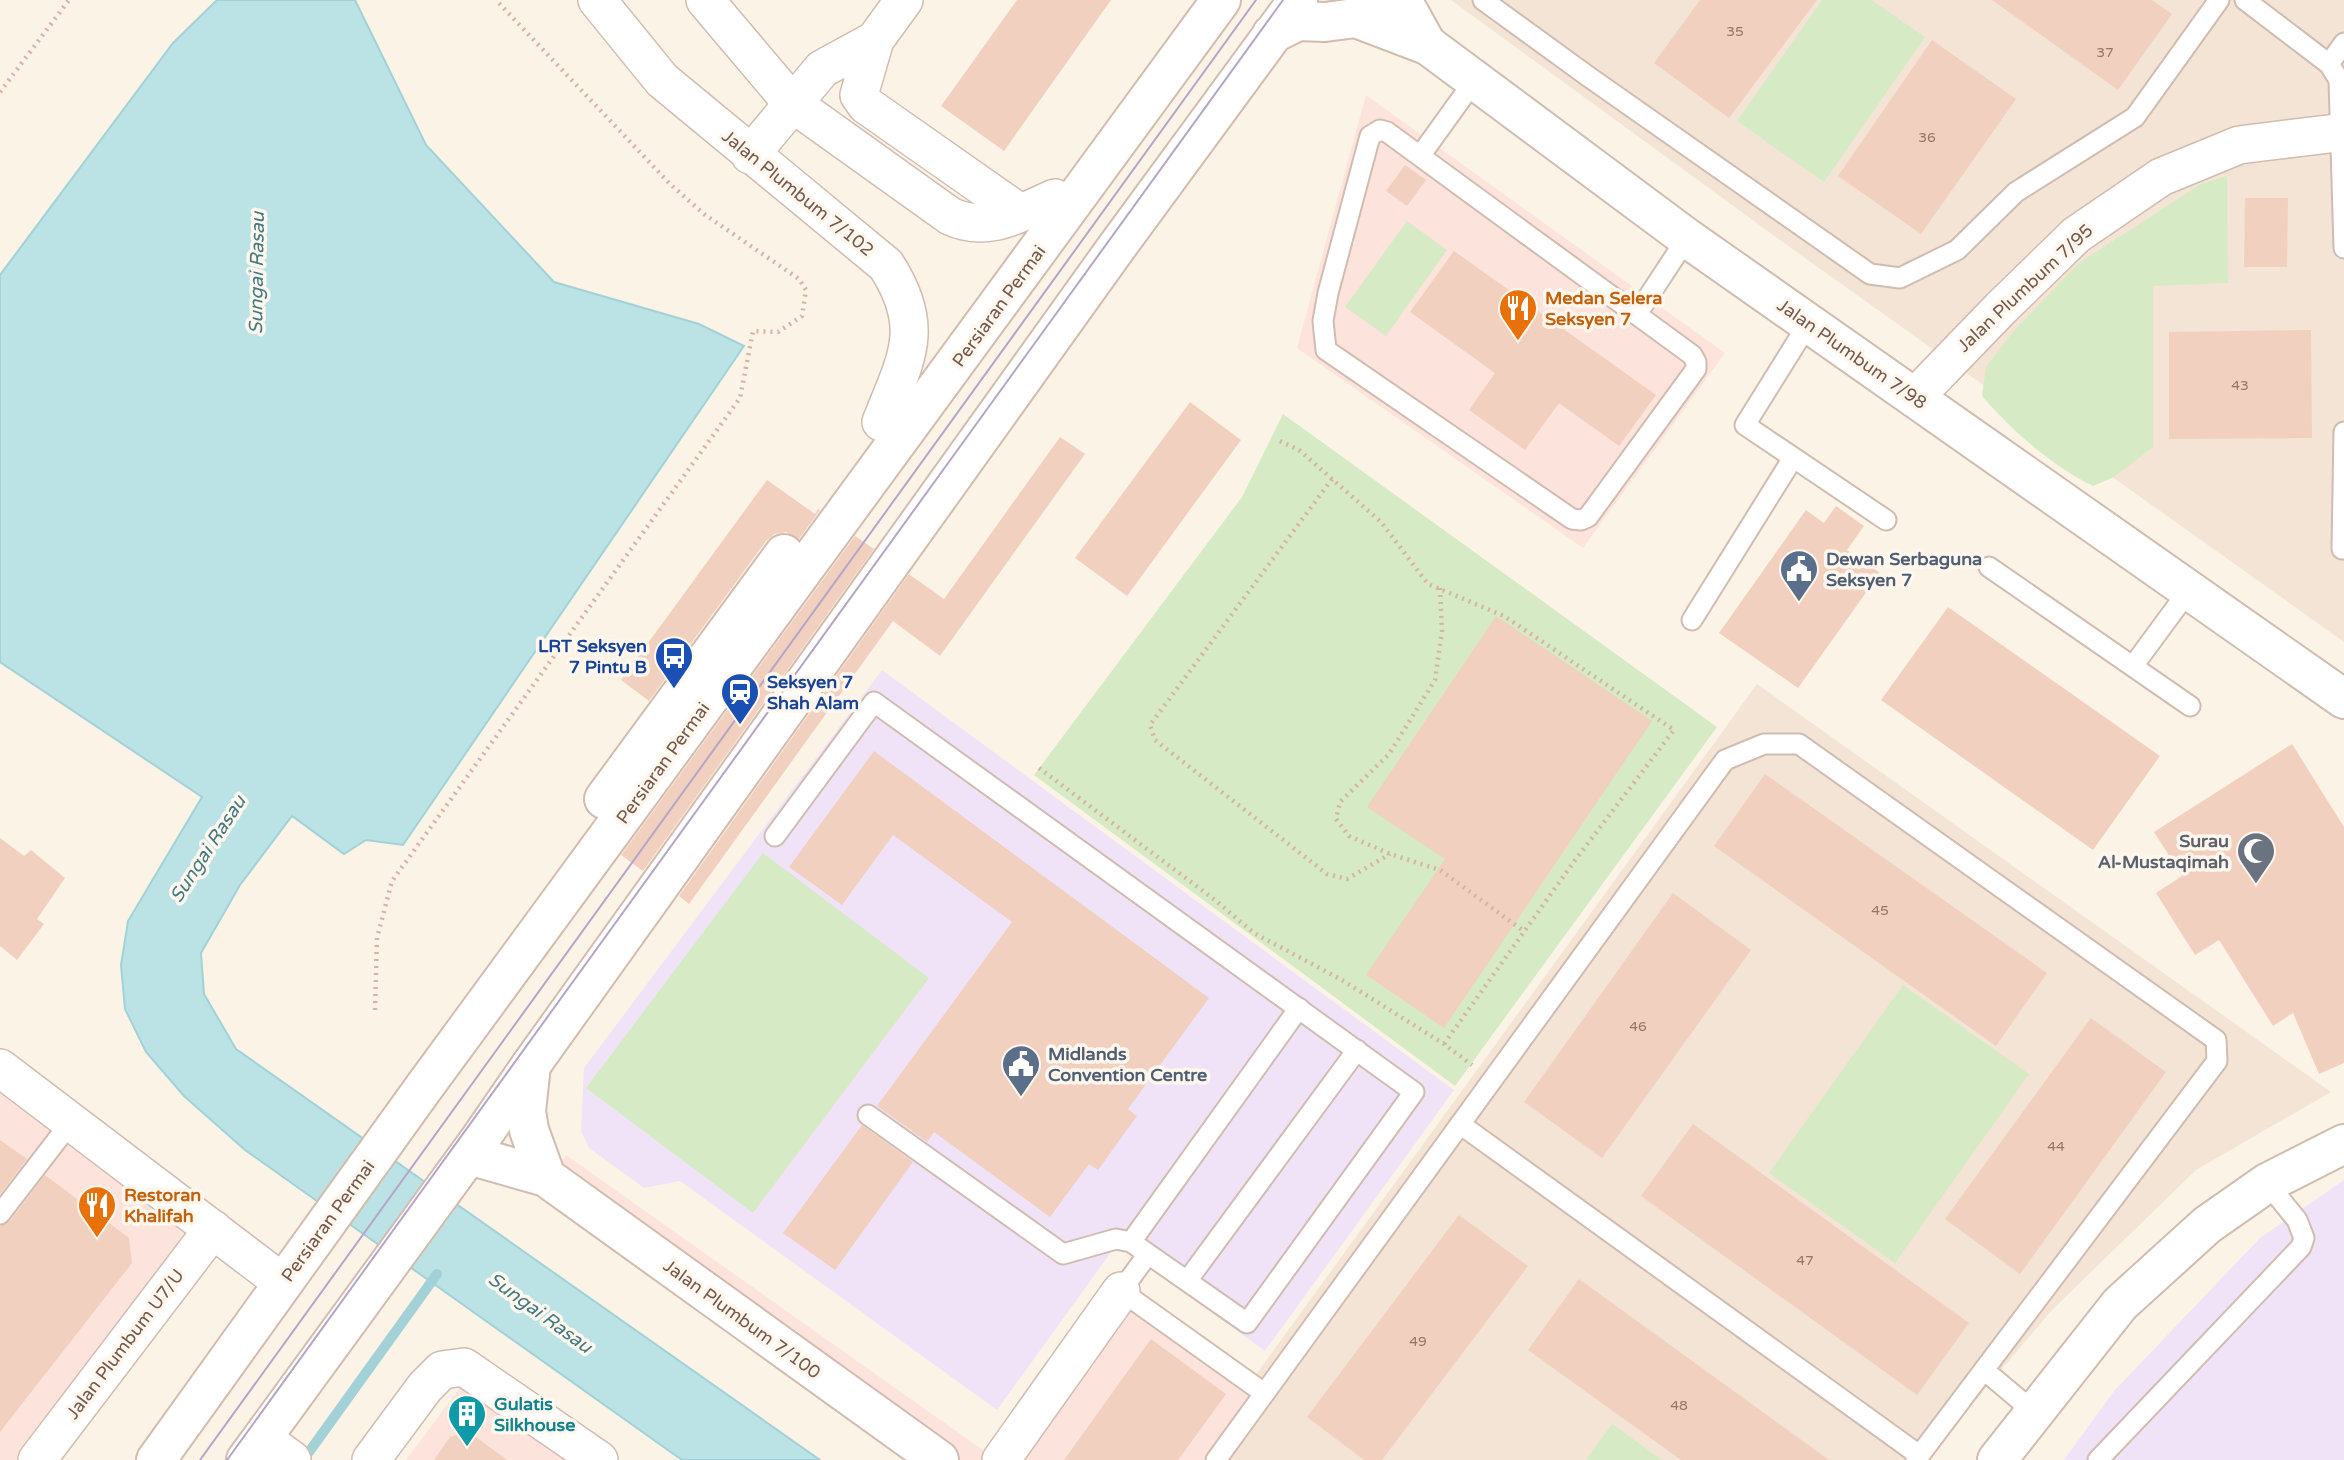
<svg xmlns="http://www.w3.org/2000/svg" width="2344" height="1460" font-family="'Varela Round',sans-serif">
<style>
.residential{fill:#f3e4d5}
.commercial{fill:#fce3db}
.education{fill:#f0e3f8}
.green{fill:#d6eac5}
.water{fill:#bbe2e5;stroke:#a2d2d7;stroke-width:2}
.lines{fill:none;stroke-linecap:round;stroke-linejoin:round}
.stream{stroke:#a2d2d7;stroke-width:10}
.building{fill:#f1d0bf}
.service-casing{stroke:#d0bcb0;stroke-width:23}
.minor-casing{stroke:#d0bcb0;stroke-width:40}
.tertiary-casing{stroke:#d0bcb0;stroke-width:42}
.secondary-casing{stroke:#d2bcad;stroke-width:42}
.path{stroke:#d6b3a2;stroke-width:4.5;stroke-dasharray:2 5;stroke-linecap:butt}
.service{stroke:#fff;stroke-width:19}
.minor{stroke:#fff;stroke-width:37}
.tertiary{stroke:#fff;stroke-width:38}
.secondary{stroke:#fff;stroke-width:38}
.tram{stroke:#b5a5c6;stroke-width:2}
.labels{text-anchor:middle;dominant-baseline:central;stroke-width:7;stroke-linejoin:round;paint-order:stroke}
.number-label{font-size:14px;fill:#947669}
.street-label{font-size:18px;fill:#75584c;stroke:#fff7ed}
.food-label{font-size:18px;font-weight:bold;fill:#c56008;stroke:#fff7ed;text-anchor:start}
.service-label{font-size:18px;font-weight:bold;fill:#4e5e75;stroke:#fff7ed;text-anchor:start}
.transit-label{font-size:18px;font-weight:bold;fill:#164399;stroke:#fff7ed;text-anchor:end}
.worship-label{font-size:18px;font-weight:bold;fill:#5b616d;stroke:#fff7ed;text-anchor:end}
.culture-label{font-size:18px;font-weight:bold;fill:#0d838f;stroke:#fff7ed;text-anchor:start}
.water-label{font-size:19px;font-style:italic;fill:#437a81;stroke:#fff7ed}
</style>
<rect width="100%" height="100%" fill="#fcf3e7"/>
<path class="residential" d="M1451 0H2344V642L1798 253Z
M1757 684 2331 1092 2196 1170 2052 1310 1944 1437 1930 1460H1194Z"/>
<path class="commercial" d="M1366 95 1725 353 1583 548 1297 348Z
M0 1085 195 1232 22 1460H0Z
M566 1155 997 1460H906L538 1198Z
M1127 1306 1252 1394 1204 1460H1014Z
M465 1381 580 1460H406Z"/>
<path class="education" d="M882 670 1454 1090 1265 1351 1117 1244 997 1410 680 1181 644 1188 589 1148 581 1131 584 1068Z
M2344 1180V1460H2064L2114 1391 2260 1238Z"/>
<path class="green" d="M1822 0H1871L1925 37 1824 182 1737 121Z
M2227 176 2228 283 2153 286V447L2114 477 2093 486C2051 465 2012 431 1982 396L1986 367 2011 334 2079 263 2201 184Z
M1407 221 1447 250 1386 336 1345 307Z
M1283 414 1717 727 1455 1086 1034 775 1242 497Z
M763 853 929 978 753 1213 586 1088Z
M1903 985 2029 1074 1895 1263 1769 1173Z
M1612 1424 1662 1460H1586Z"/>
<path class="water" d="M217 0H355L426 145 554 282 699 324 744 346 403 845 366 840 344 854 292 816 240 885 201 953 204 994 236 1049 820 1460H682L245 1150 184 1096 146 1052 125 1009 121 965 128 921 202 797 0 662V275L173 43Z"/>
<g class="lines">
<path class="stream" d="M309 1452 437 1274"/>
</g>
<path class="building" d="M1017 0H1111L1004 151 941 106Z
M1700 0H1817L1729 118 1654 63Z
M1992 0H2152L2172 14 2118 90Z
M1932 40 2016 99 1921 234 1838 176Z
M1405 165 1426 180 1407 206 1386 191Z
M2245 198H2288L2287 267H2244Z
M1454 251 1656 395 1619 446 1559 403 1525 450 1469 410 1495 373 1410 312Z
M2311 330 2312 438 2169 439V332Z
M1190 402 1241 440 1127 596 1075 558Z
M1060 437 1085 454 940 656 893 621 689 904 679 896 909 574 944 599Z
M767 480 815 514 818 509 820 510 799 539 786 532 775 534 766 541 649 701 621 680Z
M1836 506 1864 526 1847 550 1880 573 1798 688 1719 633 1806 510 1824 523Z
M855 536 874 549 643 871 621 855Z
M1948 607 2160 756 2093 850 1881 700Z
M1496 616 1652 721 1444 1028 1366 975 1445 859 1367 807Z
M2292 744 2344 827V1063L2319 1074 2293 1013 2273 1026 2219 940 2195 955 2156 893 2182 876 2154 832Z
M874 751 1209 998 1128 1109 1137 1116 1098 1170 1089 1164 1050 1217 934 1132 927 1142 877 1106 1012 922 893 835 842 905 789 867Z
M1765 774 2047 973 1996 1046 1714 846Z
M0 838 24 856 31 850 65 878 37 919 44 924 17 960 0 946Z
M1673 893 1751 950 1602 1158 1524 1102Z
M2091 1018 2166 1072 2020 1274 1945 1219Z
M1693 1124 1969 1323 1917 1395 1641 1196Z
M862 1125 913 1162 835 1270 783 1233Z
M0 1140 27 1159 0 1194Z
M45 1175 129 1238 132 1263 0 1432V1226L10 1221Z
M1459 1215 1528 1266 1382 1460H1364L1307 1417Z
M1579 1279 1829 1460H1681L1528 1350Z
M1151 1339 1226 1394 1200 1430 1178 1460H1064Z
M468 1431 507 1460H434L450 1437Z"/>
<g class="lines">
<defs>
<path id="service" d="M1483 0 1589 77 1870 274 1900 278 1957 250 2016 192 2135 117 2219 0
M2245 0 2329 64 2339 80 2344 248
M2329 64 2344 43
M1380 130 1387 132 1692 355 1696 362V369L1588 517 1581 520 1572 519 1326 350 1323 321 1328 293 1370 136Z
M1420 156 1474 81
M1637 314 1687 238
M1808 324 1745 425 1886 520
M2344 432 2342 549H2344
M1989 567 2190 706
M1692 620 1793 458
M2133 666 2189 590
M775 836 874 702 1414 1092 1247 1323 1131 1242 1116 1239 1063 1254 868 1115
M1460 1124 1919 1455
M0 1214 71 1122
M1131 1242 1299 1008
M1148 1254 1121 1291 1264 1393
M1187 1281 1357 1050
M1984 1370 2034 1412
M1216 1460 1725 760 1764 744H1799L2216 1040 2217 1061 1916 1460
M2098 1460 2301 1247 2304 1238 2297 1220 2267 1183"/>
<path id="minor" d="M597 0 662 80 886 265C927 328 906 359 881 422
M705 0 792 103 950 216C988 234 1020 213 1055 198
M904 0 875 40 859 95 866 105 1020 213
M750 155 822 69 875 40
M1914 398 2001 308 2076 235 2161 177 2239 145 2344 132
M0 1068 283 1283
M262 1438 292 1460
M37 1460 213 1229
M371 1460 425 1387 442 1370 464 1367 599 1460
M1001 1460 1121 1291"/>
<path id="tertiary" d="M1367 0 1687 238 2344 699
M531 1065 526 1111 529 1130 546 1177
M469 1155 546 1177 939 1460
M1997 1460 2120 1304 2207 1225 2267 1183 2344 1144"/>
<path id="secondary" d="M1402 0 1427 45
M1272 34 1298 21 1325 22 1356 18 1427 45
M604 799 784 554
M156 1460 422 1090 1221 0
M246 1460 478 1142 531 1065 1116 248 1298 0"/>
</defs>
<use href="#service" class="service-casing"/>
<use href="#minor" class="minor-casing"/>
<use href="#tertiary" class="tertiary-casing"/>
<use href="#secondary" class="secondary-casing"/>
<path class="path" d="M0 92 69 0
M1280 441 1299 450 1381 522 1428 584 1504 616 1674 730 1573 863 1444 1044
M1332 479 1150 725 1155 740 1327 874 1347 879 1390 854
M1440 588 1442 631 1435 680 1389 754 1340 802 1336 819 1349 836 1390 854 1440 870 1525 932
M1039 768 1215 900 1254 933 1342 980 1444 1044 1472 1065
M375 1010 377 938 392 881 740 398 753 331 778 332 802 316 806 290 799 279 704 214 670 184 496 0"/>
<use href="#service" class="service"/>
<use href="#minor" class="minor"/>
<use href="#tertiary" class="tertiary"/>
<use href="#secondary" class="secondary"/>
<path class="tram" d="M200 1460 1256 0
M227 1460 1283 0"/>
</g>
<defs>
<symbol id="restaurant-pin" viewBox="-11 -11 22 30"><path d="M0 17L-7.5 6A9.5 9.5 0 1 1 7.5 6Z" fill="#e8710a" stroke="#fff7ed"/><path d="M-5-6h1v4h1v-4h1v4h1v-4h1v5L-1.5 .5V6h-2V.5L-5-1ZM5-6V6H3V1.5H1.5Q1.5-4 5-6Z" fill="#fff"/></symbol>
<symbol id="civic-pin" viewBox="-11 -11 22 30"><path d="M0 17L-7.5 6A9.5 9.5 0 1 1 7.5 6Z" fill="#5c6f8a" stroke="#fff7ed"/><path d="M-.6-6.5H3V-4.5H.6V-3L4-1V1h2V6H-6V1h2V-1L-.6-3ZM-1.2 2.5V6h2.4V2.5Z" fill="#fff"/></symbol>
<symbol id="bus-pin" viewBox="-11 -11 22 30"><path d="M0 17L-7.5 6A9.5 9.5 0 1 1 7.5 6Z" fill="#1a4fb4" stroke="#fff7ed"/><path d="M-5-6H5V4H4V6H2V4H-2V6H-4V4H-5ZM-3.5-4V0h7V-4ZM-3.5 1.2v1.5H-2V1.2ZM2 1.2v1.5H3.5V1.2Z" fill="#fff"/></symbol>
<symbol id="station-pin" viewBox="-11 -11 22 30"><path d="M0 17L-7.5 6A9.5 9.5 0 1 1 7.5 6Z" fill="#1a4fb4" stroke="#fff7ed"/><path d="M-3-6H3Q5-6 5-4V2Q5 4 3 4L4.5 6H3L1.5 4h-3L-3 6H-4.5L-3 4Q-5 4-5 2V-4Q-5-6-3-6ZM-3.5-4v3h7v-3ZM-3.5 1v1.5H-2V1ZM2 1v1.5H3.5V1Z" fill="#fff"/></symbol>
<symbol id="mosque-pin" viewBox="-11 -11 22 30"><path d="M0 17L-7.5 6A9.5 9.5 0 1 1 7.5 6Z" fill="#6b7280" stroke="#fff7ed"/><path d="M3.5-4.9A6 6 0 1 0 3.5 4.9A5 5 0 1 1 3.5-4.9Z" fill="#fff"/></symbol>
<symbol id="building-pin" viewBox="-11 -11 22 30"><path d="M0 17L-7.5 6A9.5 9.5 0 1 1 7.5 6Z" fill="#0f9aa8" stroke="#fff7ed"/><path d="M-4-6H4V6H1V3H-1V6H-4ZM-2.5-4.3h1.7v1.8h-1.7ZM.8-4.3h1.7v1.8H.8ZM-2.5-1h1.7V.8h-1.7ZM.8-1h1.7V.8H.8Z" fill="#fff"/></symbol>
</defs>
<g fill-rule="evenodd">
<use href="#restaurant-pin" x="1496" y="286" width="44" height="60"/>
<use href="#civic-pin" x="1777" y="547" width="44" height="60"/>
<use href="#bus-pin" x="652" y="634" width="44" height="60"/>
<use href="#station-pin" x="718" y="670" width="44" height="60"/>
<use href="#mosque-pin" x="2234" y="829" width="44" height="60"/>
<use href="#civic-pin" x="999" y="1042" width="44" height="60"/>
<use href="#restaurant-pin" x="75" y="1183" width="44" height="60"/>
<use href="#building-pin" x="445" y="1392" width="44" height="60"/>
</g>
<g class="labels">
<g class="number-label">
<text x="1735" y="31">35</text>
<text x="2105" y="52">37</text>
<text x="1927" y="137">36</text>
<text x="2240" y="385">43</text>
<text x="1880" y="910">45</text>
<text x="1638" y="1026">46</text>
<text x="2056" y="1146">44</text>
<text x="1805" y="1260">47</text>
<text x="1418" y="1341">49</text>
<text x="1679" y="1405">48</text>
</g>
<g class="street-label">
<text transform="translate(798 193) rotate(39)">Jalan Plumbum 7/102</text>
<text transform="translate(2025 288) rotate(-43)">Jalan Plumbum 7/95</text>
<text transform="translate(999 306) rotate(-54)">Persiaran Permai</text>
<text transform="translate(1852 354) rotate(35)">Jalan Plumbum 7/98</text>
<text transform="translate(663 763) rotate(-54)">Persiaran Permai</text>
<text transform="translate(328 1221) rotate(-54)">Persiaran Permai</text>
<text transform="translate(742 1319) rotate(36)">Jalan Plumbum 7/100</text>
<text transform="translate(125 1344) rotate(-53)">Jalan Plumbum U7/U</text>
</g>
<g class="food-label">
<text x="1545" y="298">Medan Selera<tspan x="1545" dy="21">Seksyen 7</tspan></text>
<text x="124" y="1195">Restoran<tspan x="124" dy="21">Khalifah</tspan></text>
</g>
<g class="service-label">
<text x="1826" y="559">Dewan Serbaguna<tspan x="1826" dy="21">Seksyen 7</tspan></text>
<text x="1048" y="1054">Midlands<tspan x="1048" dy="21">Convention Centre</tspan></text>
</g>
<g class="transit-label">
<text x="647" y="646">LRT Seksyen<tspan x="647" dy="21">7 Pintu B</tspan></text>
<text x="767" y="682" text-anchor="start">Seksyen 7<tspan x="767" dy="21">Shah Alam</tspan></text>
</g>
<g class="worship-label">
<text x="2229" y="841">Surau<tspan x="2229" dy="21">Al-Mustaqimah</tspan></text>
</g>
<g class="culture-label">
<text x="494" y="1404">Gulatis<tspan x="494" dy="21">Silkhouse</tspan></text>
</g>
<g class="water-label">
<text transform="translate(257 273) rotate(-89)">Sungai Rasau</text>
<text transform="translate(208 849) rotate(-57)">Sungai Rasau</text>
<text transform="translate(540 1313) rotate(36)">Sungai Rasau</text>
</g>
</g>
</svg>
